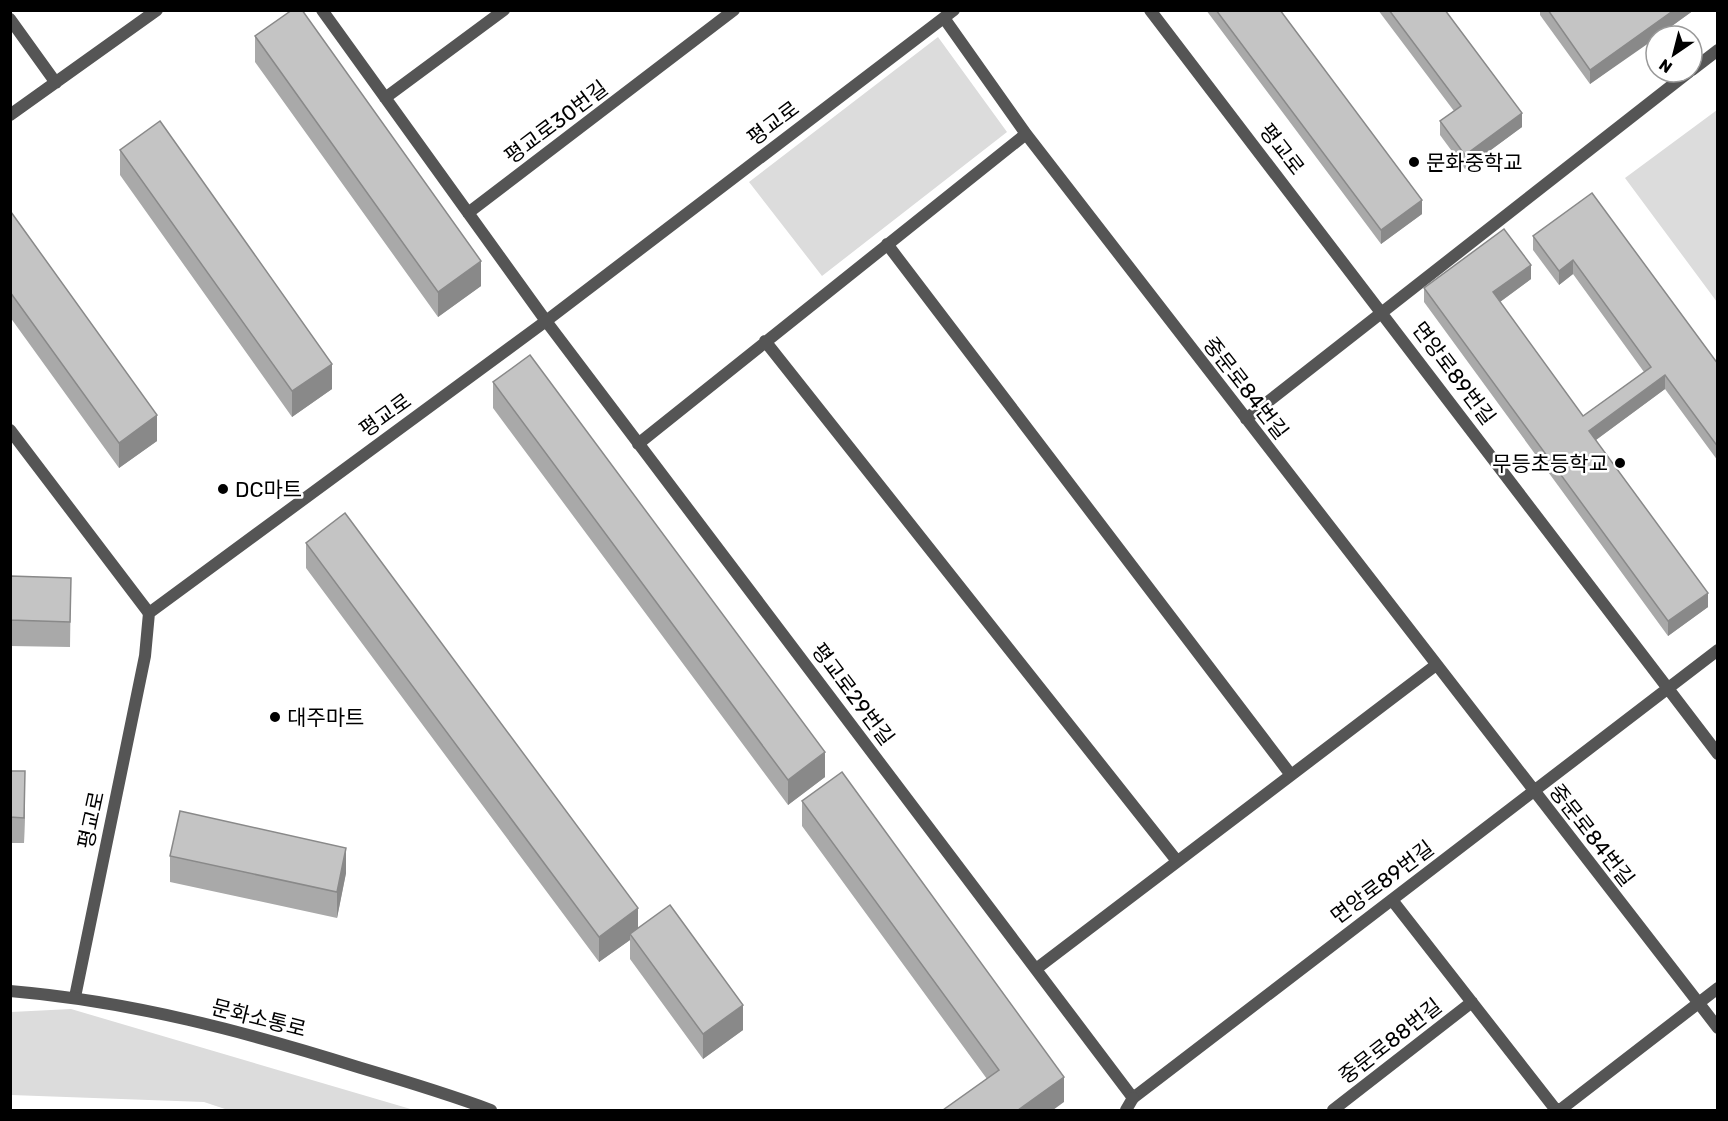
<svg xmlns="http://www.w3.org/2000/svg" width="1728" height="1121" font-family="Rubik,'Noto Sans KR',sans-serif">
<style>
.green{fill:#dcdcdc}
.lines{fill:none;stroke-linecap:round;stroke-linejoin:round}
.service{stroke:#555;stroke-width:12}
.minor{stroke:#555;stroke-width:12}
.tertiary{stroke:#555;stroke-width:12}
.wall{fill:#a9a9a9}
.shaded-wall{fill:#898989}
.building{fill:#c4c4c4;stroke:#898989;stroke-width:1.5}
.poi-dot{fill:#000;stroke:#fff;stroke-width:2}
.labels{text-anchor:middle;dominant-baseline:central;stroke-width:5;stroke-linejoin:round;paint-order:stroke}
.street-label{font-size:21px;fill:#000;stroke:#fff}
.poi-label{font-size:21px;fill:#000;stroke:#fff;text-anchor:start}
</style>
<rect width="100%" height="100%" fill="#fff"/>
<path class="green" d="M938 37 1007 132 822 276 749 182Z
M1717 110V302L1625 178Z
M71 1009 414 1110H228L204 1102 11 1095V1012Z"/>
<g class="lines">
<path class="service" d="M322 10 546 321 1133 1098 1718 650
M1150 10 1718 754
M944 18 1026 134 1718 1028
M10 19 56 83
M1692 70 1718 50
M385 98 504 10
M10 115 157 10
M468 213 734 10
M887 244 1291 775
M765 341 1177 861
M1246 419 1689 72
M10 430 149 613
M638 444 1026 134
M1392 900 1556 1110
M1036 969 1436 665
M1333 1110 1472 1002
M1560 1110 1718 988"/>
<path class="minor" d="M75 997 145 656 149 613 546 321 954 10
M1126 1110 1133 1098"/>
<path class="tertiary" d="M10 991C130 1001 247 1032 361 1068 405 1081 448 1094 491 1110"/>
</g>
<path class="wall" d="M1206 10H1280L1422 214 1381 244Z
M1378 10H1445L1522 127 1465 169 1440 135V121L1454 111Z
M1540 10H1694L1658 36H1656L1590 84 1540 15Z
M255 36 481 286 438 317 255 62Z
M120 150 332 389 292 417 120 175Z
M1592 193 1718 364V461L1665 389 1596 440 1708 607 1668 636 1424 302V288L1531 279 1500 302 1583 416 1644 372 1573 274 1559 285 1533 250V236Z
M10 212 157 441 119 468 10 317Z
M493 382 825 777 788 805 493 408Z
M306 543 638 928 743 1030 703 1059 630 959V940L599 962 306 568Z
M10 576 71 578 70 647 10 646Z
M10 771 25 797 24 843H10Z
M802 801 1064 1102 987 1079 802 826Z
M170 856 346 873 337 918 170 882Z"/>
<path class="shaded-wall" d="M1674 10H1694L1658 36H1656V38L1590 84V70Z
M1522 113V127L1465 169V155Z
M1422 200V214L1381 244V230Z
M1573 260V274L1559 285V271Z
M481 261V286L438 317V292Z
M1531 265V279L1493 307V292Z
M332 364V389L292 417V391Z
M1665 375V389L1589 445V431Z
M157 415V441L119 468V443Z
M1708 593V607L1668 636V621Z
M825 752V777L788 805V780Z
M25 771V797L24 843V818Z
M346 848V873L337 918V892Z
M638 908V934H630V940L599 962V937Z
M743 1005V1030L703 1059V1034Z
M1064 1077V1102L1053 1110H1018Z"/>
<path class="building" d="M292 10H302L481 261 438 292 255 36Z
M1216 10H1280L1422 200 1381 230Z
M1389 10H1445L1522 113 1465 155 1440 121 1461 106Z
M1548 10H1674L1590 70Z
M160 121 332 364 292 391 120 150Z
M1592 193 1718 364V447L1665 375 1589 431 1708 593 1668 621 1424 288 1504 229 1531 265 1493 292 1583 416 1651 367 1573 260 1559 271 1533 236Z
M11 212 157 415 119 443 10 292Z
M530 355 825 752 788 780 493 382Z
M345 513 638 908 599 937 306 543Z
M10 576 71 578 70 622 10 620Z
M10 771H25L24 818 10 817Z
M842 772 1064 1077 1018 1110H943L999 1070 802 801Z
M180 811 346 848 337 892 170 856Z
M670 905 743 1005 703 1034 630 934Z"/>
<g class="poi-dot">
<circle cx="1414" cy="162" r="6"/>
<circle cx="1620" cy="463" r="6"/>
<circle cx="223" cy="489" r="6"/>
<circle cx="275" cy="717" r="6"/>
</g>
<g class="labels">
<g class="street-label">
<text transform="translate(556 122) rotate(-37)">평교로30번길</text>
<text transform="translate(773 123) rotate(-37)">평교로</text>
<text transform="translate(1282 149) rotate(52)">평교로</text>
<text transform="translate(1454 373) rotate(53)">면앙로89번길</text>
<text transform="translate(1246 388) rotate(52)">중문로84번길</text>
<text transform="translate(385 415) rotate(-36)">평교로</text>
<text transform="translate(853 694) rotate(53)">평교로29번길</text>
<text transform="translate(91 820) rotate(-78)">평교로</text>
<text transform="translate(1592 835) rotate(52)">중문로84번길</text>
<text transform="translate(1382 882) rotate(-37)">면앙로89번길</text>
<text transform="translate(259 1018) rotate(14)">문화소통로</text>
<text transform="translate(1390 1041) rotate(-38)">중문로88번길</text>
</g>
<g class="poi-label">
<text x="1426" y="162">문화중학교</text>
<text x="1608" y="463" text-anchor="end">무등초등학교</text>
<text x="235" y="489">DC마트</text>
<text x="287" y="717">대주마트</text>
</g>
</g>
<rect width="1728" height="1121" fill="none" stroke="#000000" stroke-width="24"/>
<g transform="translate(1674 54) rotate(215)"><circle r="28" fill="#ffffff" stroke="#999999" stroke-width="1.5"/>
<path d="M0-4.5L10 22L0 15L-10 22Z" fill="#000000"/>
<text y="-9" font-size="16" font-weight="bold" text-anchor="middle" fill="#000000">N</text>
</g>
</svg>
